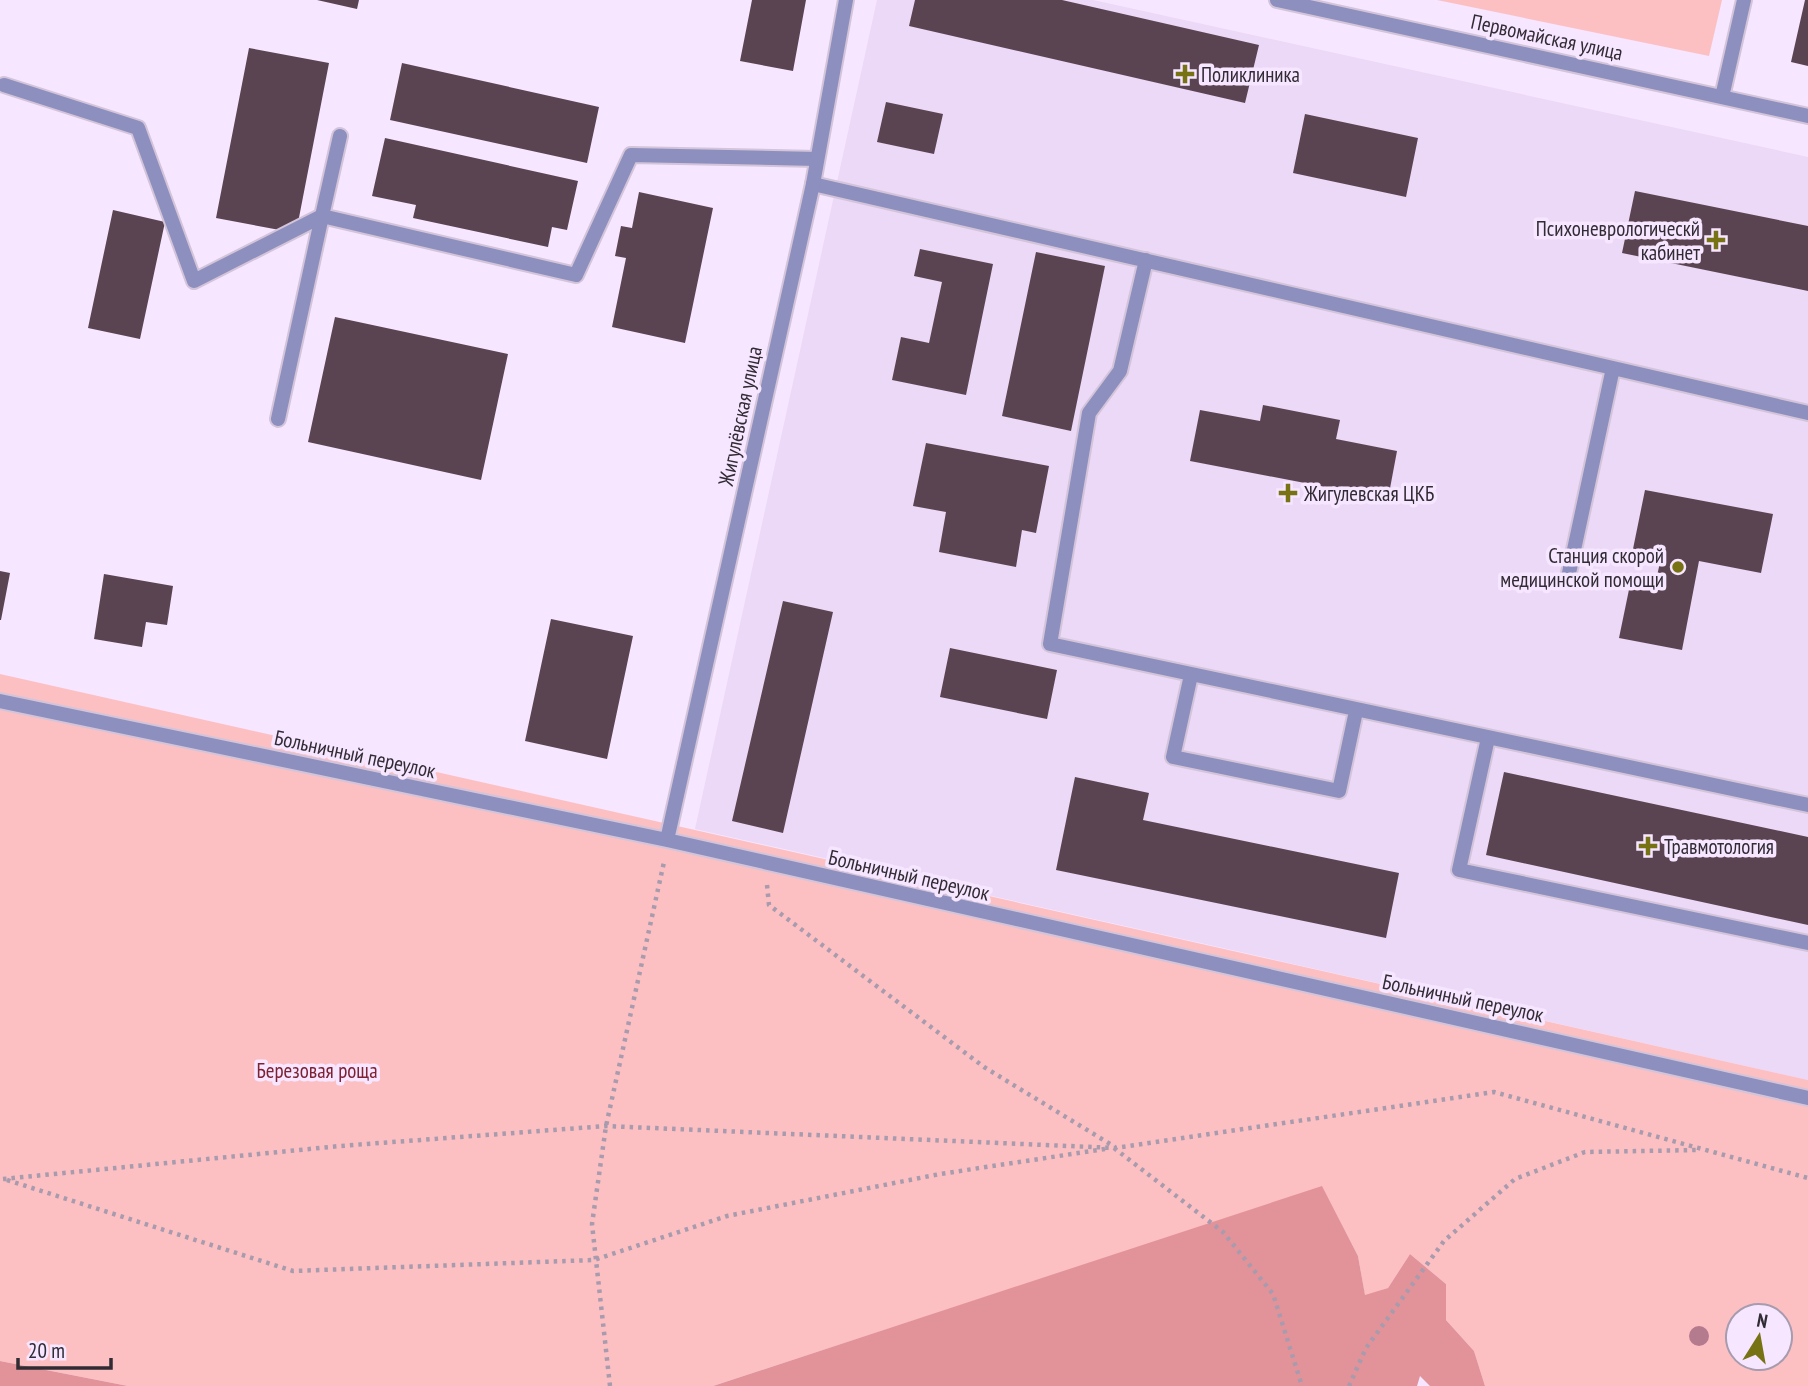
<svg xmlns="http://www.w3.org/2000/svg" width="1808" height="1386" font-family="'PT Sans Narrow',sans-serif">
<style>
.built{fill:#ecd8f7}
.green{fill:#fcc0c3;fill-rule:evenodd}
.forest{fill:#e29399}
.building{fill:#5b4451}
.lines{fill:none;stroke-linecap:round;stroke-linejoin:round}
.lane-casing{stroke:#d3c4da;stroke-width:18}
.street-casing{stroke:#d3c4da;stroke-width:18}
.path{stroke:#a79bad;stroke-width:4.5;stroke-dasharray:3.5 5;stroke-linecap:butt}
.lane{stroke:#8d8fbe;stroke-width:14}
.street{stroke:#8d8fbe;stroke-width:14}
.tree{fill:#b47a8e}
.poi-dot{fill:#777214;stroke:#f6e6ff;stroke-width:2.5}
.labels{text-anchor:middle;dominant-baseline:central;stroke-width:7;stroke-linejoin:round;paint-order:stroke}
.street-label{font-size:21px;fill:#312b34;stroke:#f6e6ff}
.poi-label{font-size:21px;fill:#312b34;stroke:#f6e6ff;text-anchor:start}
.park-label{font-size:21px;fill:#7e2132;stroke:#f6e6ff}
</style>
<rect width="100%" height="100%" fill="#f6e6ff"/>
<path class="built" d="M877 0H1093L1808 157V1080L695 829Z"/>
<path class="green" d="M1437 0H1722L1709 56Z
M0 674 1808 1080V1386H1485L1474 1351 1446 1320V1284L1410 1254 1388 1288 1365 1296 1358 1256 1322 1187 713 1386H128L0 1361ZM1738 1316H1780V1358H1738Z"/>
<path class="forest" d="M1322 1186 1358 1256 1365 1295 1388 1288 1410 1254 1446 1284V1320L1474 1351 1485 1386H1430L1420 1376 1417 1386H713Z
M0 1361 128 1386H0Z"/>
<path class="building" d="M317 0H359L357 9Z
M752 0H806L793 71 740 61Z
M915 0H1062L1259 45 1245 103 909 26Z
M1805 0H1808V66L1791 62Z
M249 48 329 63 296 233 216 218Z
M402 63 599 107 587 163 390 120Z
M886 102 943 114 934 154 877 142Z
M1305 114 1418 138 1406 197 1293 173Z
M385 138 578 181 567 230 552 227 548 247 413 218 416 205 372 196Z
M1635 191 1808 226V291L1622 253Z
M639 192 713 208 685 343 612 327 626 258 615 256 621 226 632 228Z
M113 210 165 222 140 339 88 328Z
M920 249 993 264 966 395 892 380 901 337 929 343 942 282 914 276Z
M1036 252 1105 266 1071 431 1002 416Z
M335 317 508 354 481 480 308 442Z
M1263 405 1340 420 1336 439 1397 451 1388 499 1190 461 1200 410 1260 421Z
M926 443 1049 466 1036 533 1022 530 1016 567 939 552 946 512 913 506Z
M1645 490 1773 514 1761 573 1699 561 1682 650 1619 638 1632 575 1656 580 1662 554 1633 549Z
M0 571 10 573 1 620H0Z
M104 574 173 586 167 625 146 622 142 647 94 639Z
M783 601 833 612 783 833 732 821Z
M551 619 633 636 607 759 525 741Z
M950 648 1057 670 1047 719 940 697Z
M1504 772 1808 837V925L1486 855Z
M1075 777 1149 793 1143 820 1399 873 1386 938 1056 870Z"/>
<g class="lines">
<defs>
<path id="lane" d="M4 85 138 128 194 281 322 216 340 136
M813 184 1613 368 1569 573
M1146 260 1120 371 1089 413 1050 644 1808 805
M1613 368 1808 413
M278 419 322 216 576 275 631 155 817 159
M1191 675 1173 757 1339 791 1356 711
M1488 738 1459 870 1808 943"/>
<path id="street" d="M1277 0 1808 116
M1722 97 1744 0
M0 701 667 840 1808 1098
M667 840 813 184 846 0"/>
</defs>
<use href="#lane" class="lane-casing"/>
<use href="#street" class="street-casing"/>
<path class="path" d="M767 885 769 905 984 1067 1115 1147
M1114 1148 1223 1232 1273 1294 1302 1386
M3 1179 340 1146 606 1126 1115 1148 1494 1092 1808 1178
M7 1180 293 1271 594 1260 727 1216 940 1174 1105 1149
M610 1386 592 1224 606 1126 664 862
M1349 1386 1366 1348 1444 1241 1515 1179 1585 1152 1699 1150"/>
<use href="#lane" class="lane"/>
<use href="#street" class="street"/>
</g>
<circle class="tree" cx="1699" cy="1336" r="10"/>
<g class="poi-dot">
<path d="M1181.5 63.5h7v7h7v7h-7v7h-7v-7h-7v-7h7z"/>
<path d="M1712.5 229.5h7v7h7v7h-7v7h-7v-7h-7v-7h7z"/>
<path d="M1284.5 482.5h7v7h7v7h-7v7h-7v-7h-7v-7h7z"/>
<circle cx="1678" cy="567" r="7"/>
<path d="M1644.5 835.5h7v7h7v7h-7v7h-7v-7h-7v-7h7z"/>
</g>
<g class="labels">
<g class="street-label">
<text transform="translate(1547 37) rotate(12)">Первомайская улица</text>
<text transform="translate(740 416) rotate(-78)">Жигулёвская улица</text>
<text transform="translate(355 754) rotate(12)">Больничный переулок</text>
<text transform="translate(909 875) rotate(13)">Больничный переулок</text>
<text transform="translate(1463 998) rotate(12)">Больничный переулок</text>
</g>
<g class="poi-label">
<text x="1201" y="74">Поликлиника</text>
<text x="1700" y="228" text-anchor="end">Психоневрологическй<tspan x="1700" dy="24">кабинет</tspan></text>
<text x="1304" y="493">Жигулевская ЦКБ</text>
<text x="1664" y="555" text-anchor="end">Станция скорой<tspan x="1664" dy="24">медицинской помощи</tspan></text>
<text x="1664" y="846">Травмотология</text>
</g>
<g class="park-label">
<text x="317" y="1070">Березовая роща</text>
</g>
</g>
<g transform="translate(1759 1337) rotate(11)"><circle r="33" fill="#f6e6ff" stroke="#a79bae" stroke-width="2"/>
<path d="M0-5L12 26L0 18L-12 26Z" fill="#777214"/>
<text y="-10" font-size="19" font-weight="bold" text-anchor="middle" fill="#312b34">N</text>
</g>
<path d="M18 1358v10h93v-10" fill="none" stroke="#312b34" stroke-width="3.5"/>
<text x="28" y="1358" font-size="21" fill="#312b34" stroke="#f6e6ff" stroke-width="5" paint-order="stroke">20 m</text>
</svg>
